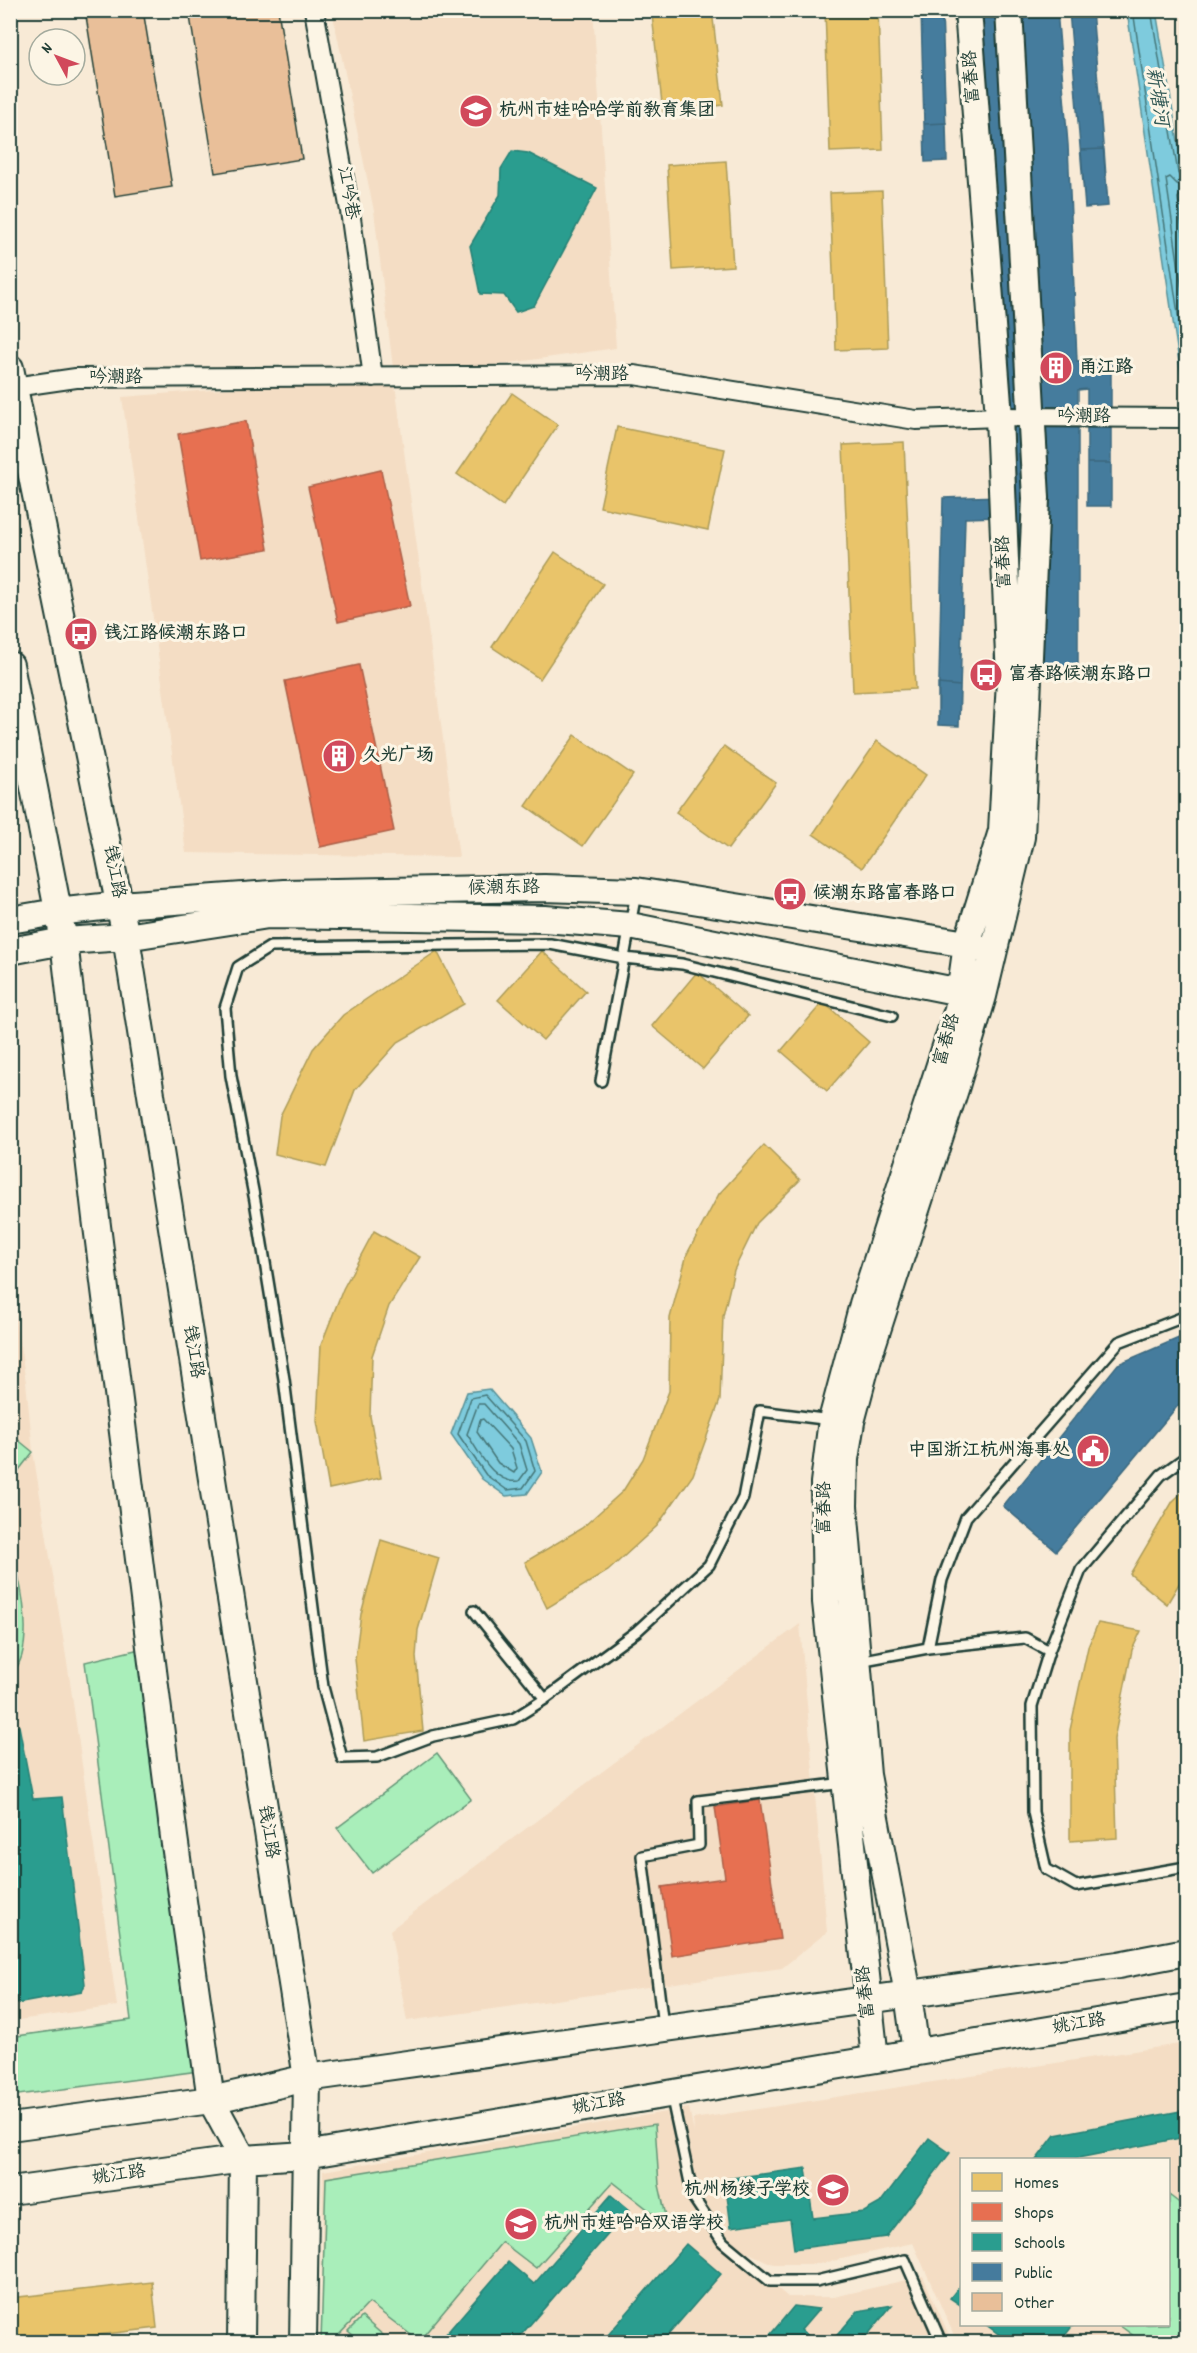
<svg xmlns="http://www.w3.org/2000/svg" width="1197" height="2353" font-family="Dekko,'LXGW WenKai TC',sans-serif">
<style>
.built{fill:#f4ddc4;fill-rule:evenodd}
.green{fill:#a9eeba;stroke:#649677;stroke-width:1.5}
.water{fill:#7ecbdd;stroke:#589299;stroke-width:1.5}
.homes{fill:#e9c46a;stroke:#ac9c5a;stroke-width:1.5}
.shops{fill:#e76f51;stroke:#ab6048;stroke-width:1.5}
.schools{fill:#2a9d8f;stroke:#278074;stroke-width:1.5}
.public{fill:#457b9d;stroke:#3a687e;stroke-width:1.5}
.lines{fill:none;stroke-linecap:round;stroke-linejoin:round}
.shore{stroke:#457678;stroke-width:1.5}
.building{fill:#e9bf99;stroke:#1f3d34;stroke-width:1.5}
.lane-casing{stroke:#1f3d34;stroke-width:14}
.street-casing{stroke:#1f3d34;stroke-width:22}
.secondary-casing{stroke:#1f3d34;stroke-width:30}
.lane{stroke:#fcf5e5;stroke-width:9}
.street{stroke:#fcf5e5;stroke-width:18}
.secondary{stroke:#fcf5e5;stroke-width:26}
.labels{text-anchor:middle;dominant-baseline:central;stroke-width:6;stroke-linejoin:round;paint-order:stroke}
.street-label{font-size:18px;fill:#1f3d34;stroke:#fcf5e5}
.poi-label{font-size:18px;font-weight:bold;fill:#1f3d34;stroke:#fcf5e5;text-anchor:start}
.water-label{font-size:20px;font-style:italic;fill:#325956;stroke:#fcf5e5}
</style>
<rect width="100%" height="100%" fill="#f8ead6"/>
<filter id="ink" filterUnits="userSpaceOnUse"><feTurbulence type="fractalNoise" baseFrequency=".0167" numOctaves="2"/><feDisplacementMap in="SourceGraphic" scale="12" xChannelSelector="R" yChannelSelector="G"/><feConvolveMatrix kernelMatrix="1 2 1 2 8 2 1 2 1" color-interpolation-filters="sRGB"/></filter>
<g filter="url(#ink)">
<path class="built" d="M332 11H593L616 348 410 377H394L459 857 186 853 122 397 394 376 374 211Z
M10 1284 26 1382 33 1452 69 1675 117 2006 11 2021Z
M800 1624 827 1932 782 1968 407 2021 390 1930Z
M1186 2043V2342H957L913 2243 819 2264H773L735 2247 741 2258 788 2297H834L923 2276 952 2342H321L323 2171 689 2108 694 2132 693 2119ZM962 2160H1168V2324H962Z"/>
<path class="green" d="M11 1434 33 1452 11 1480Z
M11 1551C21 1580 30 1625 22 1655 20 1663 14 1672 11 1681Z
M144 1648 206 2070 11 2096 10 2037 131 2020 85 1662Z
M437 1753 471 1799 372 1873 337 1828Z
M655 2124 659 2185 668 2225 613 2182 536 2268 502 2242 419 2341 369 2303 337 2337 342 2342H321L326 2178Z
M1169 2195 1186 2208V2338L1176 2342H1142L1119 2325 1168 2324Z
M362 2317 391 2342H361L348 2331Z"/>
<path class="water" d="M1127 11H1156L1186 189V409Z
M489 1389 531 1438 542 1472 527 1494 506 1496 482 1479 451 1434 467 1392Z"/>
<path class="homes" d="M689 10H712L723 105 663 112 652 15Z
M825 10H878L883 150 830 152Z
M726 161 733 266 673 270 667 165Z
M882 191 888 348 836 350 830 193Z
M512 393 558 425 503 506 457 474Z
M617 427 725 449 708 530 600 507Z
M904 442 915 689 853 692 843 445Z
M555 552 603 584 540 679 492 647Z
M575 735 633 775 583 846 526 806Z
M877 741 926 775 862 868 813 834Z
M724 746 776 783 728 849 676 812Z
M437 951 464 1004 398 1042 355 1090 326 1167 275 1154 280 1116 313 1049 343 1015Z
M542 951 586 991 543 1040 498 1000Z
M697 972 748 1016 703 1069 652 1026Z
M823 1002 869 1042 827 1091 781 1051Z
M764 1145 800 1180 757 1223 734 1270 723 1316 720 1400 693 1475 657 1526 608 1571 547 1608 525 1562 582 1528 623 1491 643 1459 669 1391 670 1318 687 1254 719 1194Z
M374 1231 420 1257 389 1306 372 1356 370 1416 381 1478 329 1489 317 1421 321 1345 343 1289Z
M1186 1489V1572L1167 1604 1130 1574 1173 1501Z
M381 1540 439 1558 418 1630 416 1657 423 1731 364 1741 355 1659 361 1614Z
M1098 1623 1141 1631 1132 1650 1114 1739 1117 1838 1070 1841V1730L1088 1647Z
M152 2282 157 2328 38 2342H10V2298Z"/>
<path class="shops" d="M246 421 268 549 200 561 178 434Z
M381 470 410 606 338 622 308 487Z
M359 665 394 831 320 847 285 681Z
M760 1800 780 1939 672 1956 662 1887 725 1878 715 1807Z"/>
<path class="schools" d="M512 151 528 153 597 188 534 306 516 312 504 295 480 294 470 246 500 195 501 169Z
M19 1726 33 1799 62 1797 85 1984 82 1992 10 2005V1962L13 1960 10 1937V1727Z
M1186 2110V2137L1068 2160H1036L1055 2135Z
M929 2138 950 2153 886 2237 794 2249 790 2219 731 2227 725 2179 806 2168 813 2218 864 2212 880 2203Z
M611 2195 629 2210 515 2342H439L508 2262 534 2284Z
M686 2244 721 2274 662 2342H602Z
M962 2283V2306L950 2298Z
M892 2305 862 2342H831L858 2311Z
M794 2306 819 2309 801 2330 816 2342H767L765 2341Z
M985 2324H1074L1060 2342H1009Z"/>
<path class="public" d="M921 10H942L947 161 925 162Z
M982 10H1057L1068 145 1077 361 1111 359V506H1087V389L1078 390V672L994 668 1000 517 965 518 959 726 938 725 943 498 1000 496 1002 375Z
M1069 10H1092L1108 206 1085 208Z
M946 123 947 161 925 162 924 124Z
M1104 149 1108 206 1085 208 1081 150Z
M1087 463H1111V506H1087Z
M938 684 960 686 959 726 938 725Z
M1186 1335V1396L1056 1551 1003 1506 1118 1364Z"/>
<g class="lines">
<path class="shore" d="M1133 10 1186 368
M1151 10 1178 173 1181 178 1186 179
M1186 186 1177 184 1170 177 1166 179 1186 317
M1186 195H1180L1178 198 1186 256
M485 1395 526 1441 535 1471 523 1488 507 1490 486 1475 458 1434 471 1398Z
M478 1404H484L519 1444 527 1470 519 1481C494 1485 479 1452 467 1434Z
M483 1419 511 1449 517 1468 514 1473 498 1463 477 1432 480 1420Z"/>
</g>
<path class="building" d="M85 10H143L172 187 115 196Z
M189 10H278L302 159 215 173Z"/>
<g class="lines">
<defs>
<path id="lane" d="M636 893 624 958 682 964 892 1016
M474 1611 545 1699 513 1719 433 1736 377 1757 342 1758 323 1687 284 1379 255 1201 231 1076 225 1008 238 967 270 947 550 944 624 958 601 1081
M928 1648 942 1580 966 1517 1119 1342 1186 1316
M1049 1651 1081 1570 1161 1475 1186 1457
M859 1661 928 1648 1025 1638 1049 1651 1032 1706 1033 1812 1046 1869 1076 1886 1186 1867
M545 1699 637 1631 709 1565 743 1498 760 1411 831 1420
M663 2026 642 1856 699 1845 698 1801 844 1783
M671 2094 693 2197 723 2242 770 2281H816L905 2260 941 2342"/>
<path id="street" d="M314 10 350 211 373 377
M14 387 76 378 634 375 916 420 999 417 1186 418"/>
<path id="secondary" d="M10 368 126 937 307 2078 303 2342
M10 665 64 941 96 1218 174 1837 211 2100 243 2159 241 2342
M10 920 57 912 120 905 284 893 544 888 636 891 967 944 982 949
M10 951 64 941 126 937 268 915 545 919 630 926 975 995
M916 2052 908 1994 867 1775 844 1506 845 1459 851 1422 868 1358 956 1086 983 996 1021 837 1036 498 1009 10
M875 2059 826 1602 824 1483 832 1420 863 1304 958 1009 967 944 1002 831 1010 680 999 417 968 10
M10 2127 211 2100 307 2078 1118 1965 1186 1952
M10 2191 243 2159 305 2155 1186 2007"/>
</defs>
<use href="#lane" class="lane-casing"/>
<use href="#street" class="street-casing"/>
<use href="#secondary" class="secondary-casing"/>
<use href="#lane" class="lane"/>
<use href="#street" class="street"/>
<use href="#secondary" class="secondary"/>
</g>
</g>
<defs>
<symbol id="school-disc" viewBox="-11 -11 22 22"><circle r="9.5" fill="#d1495b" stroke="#fcf5e5"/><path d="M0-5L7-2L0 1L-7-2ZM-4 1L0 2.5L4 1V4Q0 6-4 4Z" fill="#fff"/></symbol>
<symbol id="building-disc" viewBox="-11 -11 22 22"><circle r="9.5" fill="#d1495b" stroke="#fcf5e5"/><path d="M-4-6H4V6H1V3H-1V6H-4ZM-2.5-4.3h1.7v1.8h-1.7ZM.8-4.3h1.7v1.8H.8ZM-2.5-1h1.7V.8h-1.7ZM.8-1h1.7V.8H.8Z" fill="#fff"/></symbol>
<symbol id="bus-disc" viewBox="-11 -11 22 22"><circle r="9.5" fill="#d1495b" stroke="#fcf5e5"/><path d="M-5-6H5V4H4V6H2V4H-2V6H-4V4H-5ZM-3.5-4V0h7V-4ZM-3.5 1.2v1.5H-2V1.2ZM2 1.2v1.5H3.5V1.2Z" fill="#fff"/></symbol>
<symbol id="civic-disc" viewBox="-11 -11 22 22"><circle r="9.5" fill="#d1495b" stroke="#fcf5e5"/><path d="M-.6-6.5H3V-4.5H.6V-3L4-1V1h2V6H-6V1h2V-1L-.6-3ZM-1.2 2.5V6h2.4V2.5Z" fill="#fff"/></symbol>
</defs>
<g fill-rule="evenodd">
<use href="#school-disc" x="457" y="92" width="38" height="38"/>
<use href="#building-disc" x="1037" y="349" width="38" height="38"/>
<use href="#bus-disc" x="62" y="615" width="38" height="38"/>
<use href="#bus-disc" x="967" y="656" width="38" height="38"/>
<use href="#building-disc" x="320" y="737" width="38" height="38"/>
<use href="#bus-disc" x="771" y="875" width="38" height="38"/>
<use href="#civic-disc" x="1074" y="1432" width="38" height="38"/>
<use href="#school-disc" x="814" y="2171" width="38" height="38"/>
<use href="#school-disc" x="502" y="2205" width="38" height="38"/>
</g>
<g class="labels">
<g class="street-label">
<text transform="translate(973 77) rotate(-94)">富春路</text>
<text transform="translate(347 193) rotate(80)">江吟巷</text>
<text x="602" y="375">吟潮路</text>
<text x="116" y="378">吟潮路</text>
<text x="1084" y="417">吟潮路</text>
<text transform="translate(1005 562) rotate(-92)">富春路</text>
<text transform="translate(113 872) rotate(79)">钱江路</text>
<text transform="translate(504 889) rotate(-1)">候潮东路</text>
<text transform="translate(948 1040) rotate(-74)">富春路</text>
<text transform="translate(192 1352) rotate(81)">钱江路</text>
<text transform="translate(825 1508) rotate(-90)">富春路</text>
<text transform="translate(267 1832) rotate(81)">钱江路</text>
<text transform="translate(867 1992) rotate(-96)">富春路</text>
<text transform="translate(1079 2025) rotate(-9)">姚江路</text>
<text transform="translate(599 2105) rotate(-10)">姚江路</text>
<text transform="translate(119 2176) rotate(-8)">姚江路</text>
</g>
<g class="poi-label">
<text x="499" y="111">杭州市娃哈哈学前教育集团</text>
<text x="1079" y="368">甬江路</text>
<text x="104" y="634">钱江路候潮东路口</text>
<text x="1009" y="675">富春路候潮东路口</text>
<text x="362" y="756">久光广场</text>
<text x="813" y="894">候潮东路富春路口</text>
<text x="1070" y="1451" text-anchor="end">中国浙江杭州海事处</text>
<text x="810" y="2190" text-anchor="end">杭州杨绫子学校</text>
<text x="544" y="2224">杭州市娃哈哈双语学校</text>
</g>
<g class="water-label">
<text transform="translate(1156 97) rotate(81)">新塘河</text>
</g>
</g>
<rect width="1197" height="2353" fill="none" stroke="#fcf5e5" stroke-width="36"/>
<rect x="18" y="18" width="1161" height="2317" fill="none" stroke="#1f3d34" stroke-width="2" filter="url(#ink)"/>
<rect x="960" y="2158" width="210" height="168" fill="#fcf5e5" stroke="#a4ab9e" stroke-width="1.5"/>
<rect x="972" y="2173" width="30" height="18" fill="#e9c46a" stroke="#a4ab9e" stroke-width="1.5"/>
<text x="1014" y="2188" font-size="18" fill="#1f3d34">Homes</text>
<rect x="972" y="2203" width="30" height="18" fill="#e76f51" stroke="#a4ab9e" stroke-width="1.5"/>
<text x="1014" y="2218" font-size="18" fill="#1f3d34">Shops</text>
<rect x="972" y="2233" width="30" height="18" fill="#2a9d8f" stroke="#a4ab9e" stroke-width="1.5"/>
<text x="1014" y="2248" font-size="18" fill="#1f3d34">Schools</text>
<rect x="972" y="2263" width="30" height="18" fill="#457b9d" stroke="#a4ab9e" stroke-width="1.5"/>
<text x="1014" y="2278" font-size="18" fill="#1f3d34">Public</text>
<rect x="972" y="2293" width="30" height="18" fill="#e9bf99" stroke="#a4ab9e" stroke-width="1.5"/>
<text x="1014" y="2308" font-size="18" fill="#1f3d34">Other</text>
<g transform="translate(57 57) rotate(311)"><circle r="28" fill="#fcf5e5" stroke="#a4ab9e" stroke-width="1.5"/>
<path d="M0-4.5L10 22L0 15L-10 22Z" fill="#d1495b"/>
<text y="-9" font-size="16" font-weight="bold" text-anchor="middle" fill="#1f3d34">N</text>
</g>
</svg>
